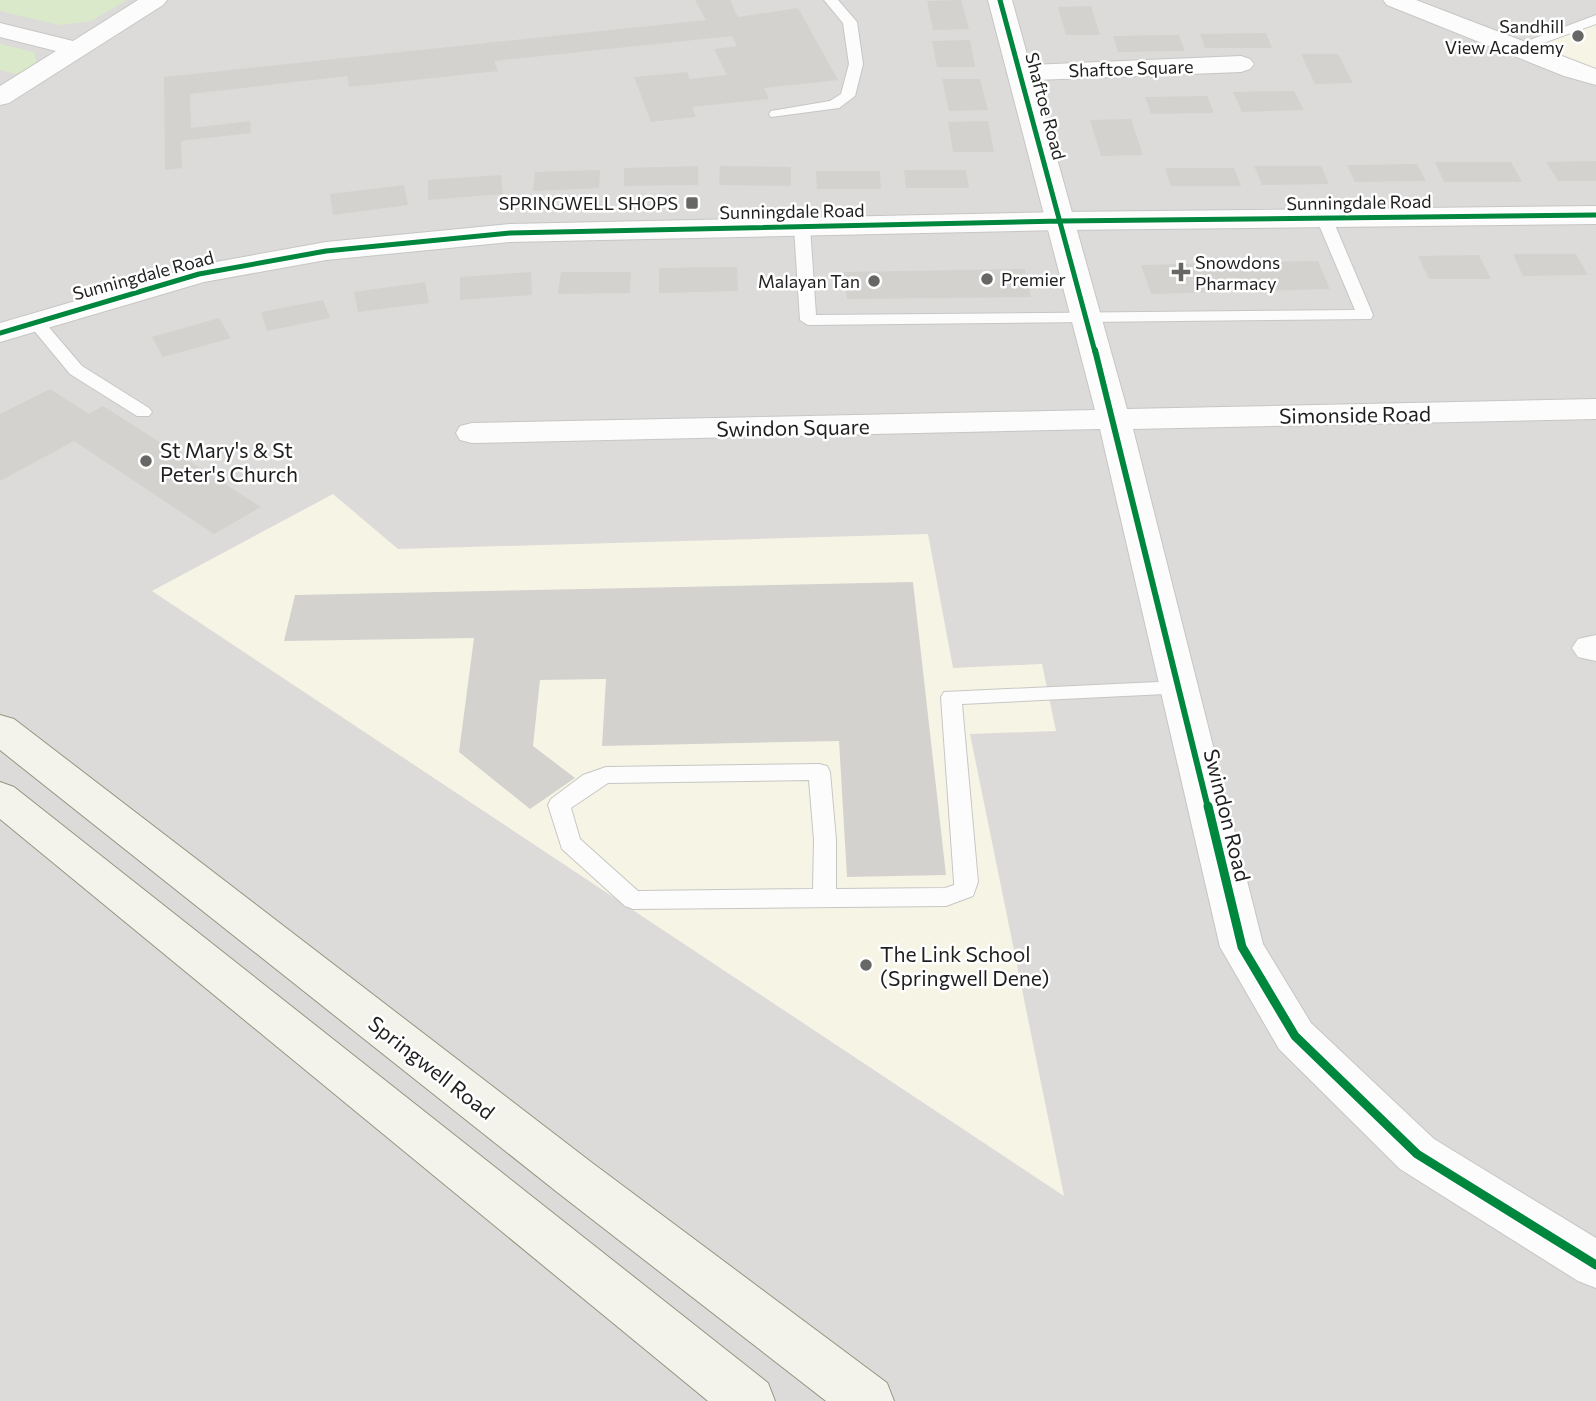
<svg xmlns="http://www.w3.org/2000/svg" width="1596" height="1401" font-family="Commissioner,sans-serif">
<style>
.residential{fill:#dcdbd9}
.education{fill:#f6f5e5}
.grass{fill:#dae9c9}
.building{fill:#d4d2cf}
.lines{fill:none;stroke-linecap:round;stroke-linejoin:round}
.service-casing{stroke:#c6c6c4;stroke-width:2}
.minor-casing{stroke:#c6c6c4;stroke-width:2}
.tertiary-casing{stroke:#c6c6c4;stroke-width:2}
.secondary-casing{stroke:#949681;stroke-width:2}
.service{fill:#fcfcfc;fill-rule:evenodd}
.minor{fill:#fcfcfc;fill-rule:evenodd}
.tertiary{fill:#fcfcfc;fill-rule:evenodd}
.secondary{fill:#f3f3eb;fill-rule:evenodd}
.cycleway-far2-casing{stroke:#fff;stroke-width:9}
.cycleway-far1-casing{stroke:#fff;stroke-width:10}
.cycleway-casing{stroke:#fff;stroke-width:13}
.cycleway-far2{stroke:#00873e;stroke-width:5}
.cycleway-far1{stroke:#00873e;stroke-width:6}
.cycleway{stroke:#00873e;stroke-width:9}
.poi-dot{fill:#676765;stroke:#fff;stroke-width:2.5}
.labels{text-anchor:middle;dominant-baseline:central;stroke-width:5;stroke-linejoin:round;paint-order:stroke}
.far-poi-label{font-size:18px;fill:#1f1f1f;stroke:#fff;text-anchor:end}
.far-street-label{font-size:18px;fill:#1f1f1f;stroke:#fff}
.street-label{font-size:21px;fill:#1f1f1f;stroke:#fff}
.poi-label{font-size:21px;fill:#1f1f1f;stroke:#fff;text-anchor:start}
</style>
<rect width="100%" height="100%" fill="#edece8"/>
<path class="residential" d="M0 0H1596V1401H0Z"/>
<path class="education" d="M1596 22V68L1522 51Z
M333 494 398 549 928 534 953 668 1042 664 1056 731 970 734 1064 1196 152 591Z"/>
<path class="grass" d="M0 0H127L91 21 59 25 0 11Z
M0 44 34 52 38 68 24 76 0 70Z"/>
<path class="building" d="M695 0H730L738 17 798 8 838 80 764 88 769 99 692 107 696 117 651 122 634 77 687 72 690 79 727 75 714 49 737 46 732 36 494 61 498 71 349 87 347 76 190 94 191 128 250 121 251 133 181 141 182 168 165 170 164 77 706 20Z
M961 0 969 29 933 30 927 1Z
M1091 6 1100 35H1066L1058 7Z
M1266 33 1272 48H1205L1200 34Z
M1179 35 1185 51 1118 52 1113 36Z
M970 40 975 67H937L932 41Z
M1301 54H1338L1353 83 1315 84Z
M942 79H980L988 110 949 111Z
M1294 91 1304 110 1242 112 1233 92Z
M1207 96 1214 113 1151 114 1145 97Z
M1131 119 1143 155 1101 156 1090 120Z
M988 121 994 152H953L948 122Z
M1596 161V181H1558L1546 162Z
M1435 162H1511L1522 182H1444Z
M1417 164 1426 181 1355 182 1347 165Z
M698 166V185L624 186V168Z
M720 166 791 167V186L719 185Z
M1254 166H1321L1329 184 1262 185Z
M1165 168H1234L1241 186H1171Z
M600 170 599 188 533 191 535 172Z
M904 170H966L969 188H906Z
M816 171H880L881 189H817Z
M501 175 503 194 428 200V180Z
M404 185 408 205 333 215 330 194Z
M1513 254H1576L1588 275 1523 276Z
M1479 255 1491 279H1429L1418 256Z
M1318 261 1330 289 1151 294 1141 265Z
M737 267 738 291 659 293V268Z
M1025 269 1031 297 847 299 843 272Z
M531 272 532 295 460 300V277Z
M561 272H631L630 293 558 294Z
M425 282 429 303 358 312 354 292Z
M323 300 330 318 267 331 261 312Z
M219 318 231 338 163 357 152 337Z
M50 389 89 414 103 406 261 507 214 534 74 441 0 481V414Z
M913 582 946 875 847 877 839 741 602 746 606 679 540 680 533 746 575 778 530 809 459 752 474 638 284 641 295 595Z"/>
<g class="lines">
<defs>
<path id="service" d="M824 0H838L857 22 863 64 855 96 839 108 771 117 769 114 771 111 830 101 841 94 849 64 843 23Z
M1596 15V24L1521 51 1516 52 1509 48Z
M1324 213 1332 218 1373 315 1371 319 808 325 800 320 794 227 802 222 810 227 816 315 1355 310 1316 218Z
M35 317 41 318 82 366 149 408 152 412 149 416H137L70 374 27 322Z
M1179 681 1186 683 1189 688 1186 693 962 704 978 882 973 896 946 906 633 909 625 906 562 849 548 805 551 799 583 775 606 767 819 764 827 766 830 772 836 840V889L945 888 954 885V882L941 697 944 692ZM809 780 814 840 813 889 638 891 580 839 571 808 608 783Z"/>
<path id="minor" d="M138 0H167L163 5 9 103 0 105V86L56 51 0 37V23L73 41Z
M988 0H1012L1030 65 1241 56 1250 59 1254 64 1250 69 1241 72 1035 80 1127 409 1596 399V419L1133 429 1263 944 1311 1023 1434 1139 1596 1238V1288L1578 1281 1400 1169 1279 1049 1227 959 1220 947 1100 429 472 443 460 440 456 433 460 426 472 423 1095 410Z
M1596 635V661L1578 657 1572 648 1578 639Z"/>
<path id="tertiary" d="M1383 0H1416L1596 69V85L1564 76 1387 5Z
M1596 206V224L1061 230 510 242 326 260 204 282 0 342V323L199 265 326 242 510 224 1061 212Z"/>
<path id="secondary" d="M0 715 14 719 591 1162 887 1383 894 1401H826L557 1192 0 750Z
M0 782 14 787 768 1383 775 1401H708L0 819Z"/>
</defs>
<use href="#service" class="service-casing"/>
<use href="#minor" class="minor-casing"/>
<use href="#tertiary" class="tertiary-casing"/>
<use href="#secondary" class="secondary-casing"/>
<use href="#service" class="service"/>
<use href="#minor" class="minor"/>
<use href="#tertiary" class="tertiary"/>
<use href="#secondary" class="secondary"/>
<defs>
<path id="cycleway-far2" d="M1000 0 1095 352
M0 333 199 274 326 251 510 233 1061 221 1596 215"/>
<path id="cycleway-far1" d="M1095 350 1208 808"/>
<path id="cycleway" d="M1208 806 1242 947 1295 1036 1417 1154 1596 1265"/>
</defs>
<use href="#cycleway-far2" class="cycleway-far2-casing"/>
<use href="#cycleway-far1" class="cycleway-far1-casing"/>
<use href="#cycleway" class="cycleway-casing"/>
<use href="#cycleway-far2" class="cycleway-far2"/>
<use href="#cycleway-far1" class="cycleway-far1"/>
<use href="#cycleway" class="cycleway"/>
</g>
<g class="poi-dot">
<circle cx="1578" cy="36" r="7"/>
<rect x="685" y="196" width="14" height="14" rx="3.5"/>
<path d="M1177.5 261.5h7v7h7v7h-7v7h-7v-7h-7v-7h7z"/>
<circle cx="987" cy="279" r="7"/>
<circle cx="874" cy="281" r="7"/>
<circle cx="146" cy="461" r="7"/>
<circle cx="866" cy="965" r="7"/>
</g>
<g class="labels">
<g class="far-poi-label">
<text x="1564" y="26">Sandhill<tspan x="1564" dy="21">View Academy</tspan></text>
<text x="678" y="203">SPRINGWELL SHOPS</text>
<text x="1195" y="262" text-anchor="start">Snowdons<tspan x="1195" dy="21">Pharmacy</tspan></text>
<text x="1001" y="279" text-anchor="start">Premier</text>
<text x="860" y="281">Malayan Tan</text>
</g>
<g class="far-street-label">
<text transform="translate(1131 68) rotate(-2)">Shaftoe Square</text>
<text transform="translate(1046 106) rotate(75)">Shaftoe Road</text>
<text transform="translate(1359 202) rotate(-1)">Sunningdale Road</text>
<text transform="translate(792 211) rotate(-1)">Sunningdale Road</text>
<text transform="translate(143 275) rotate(-15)">Sunningdale Road</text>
</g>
<g class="street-label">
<text transform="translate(1355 414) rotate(-1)">Simonside Road</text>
<text transform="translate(793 427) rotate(-1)">Swindon Square</text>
<text transform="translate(1228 815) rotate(76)">Swindon Road</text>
<text transform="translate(432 1067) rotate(38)">Springwell Road</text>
</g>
<g class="poi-label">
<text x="160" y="449">St Mary's &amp; St<tspan x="160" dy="24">Peter's Church</tspan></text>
<text x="880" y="953">The Link School<tspan x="880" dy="24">(Springwell Dene)</tspan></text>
</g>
</g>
</svg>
